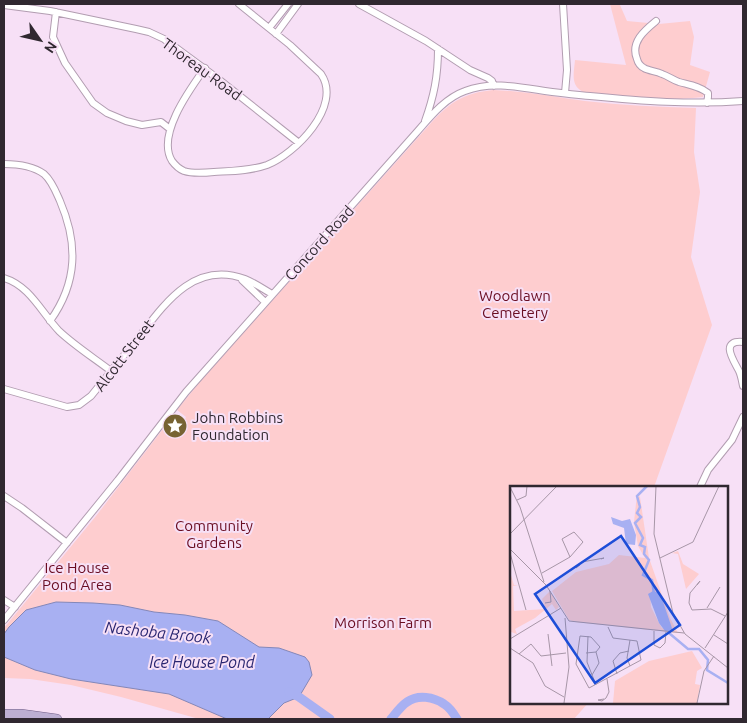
<svg xmlns="http://www.w3.org/2000/svg" width="747" height="723" font-family="Ubuntu,sans-serif">
<style>
.green{fill:#fecdcf}
.water{fill:#a8b0f2;stroke:#8487b8}
.lines{fill:none;stroke-linecap:round;stroke-linejoin:round}
.river{stroke:#a8b0f2;stroke-width:9}
.minor-casing{stroke:#b29db1;stroke-width:8}
.major-casing{stroke:#6f5d86;stroke-width:10}
.minor{stroke:#fff;stroke-width:6}
.major{stroke:#bdafd2;stroke-width:9}
.labels{text-anchor:middle;dominant-baseline:central;stroke-width:4;stroke-linejoin:round;paint-order:stroke}
.street-label{font-size:15px;fill:#302830;stroke:#f7e0f6}
.park-label{font-size:15px;fill:#6a0d22;stroke:#f7e0f6}
.poi-label{font-size:15px;fill:#302830;stroke:#f7e0f6;text-anchor:start}
.water-label{font-size:16px;font-style:italic;fill:#2a2771;stroke:#f7e0f6}
.inset-river{fill:none;stroke:#a8b0f2;stroke-width:2.5}
.inset-road{fill:none;stroke:#a796a7;stroke-width:1}
.view{fill:#1d4ed8;fill-opacity:0.15;stroke:#1d4ed8;stroke-width:2.5}
.inset-edge{fill:none;stroke:#302830;stroke-width:2.5}
</style>
<rect width="100%" height="100%" fill="#f7e0f6"/>
<path class="green" d="M610 4H621L620 5 627 21 659 24 690 21 694 37 690 65 710 72 703 97C664 102 622 95 583 92 570 85 574 73 575 60L626 65Z
M493 90C524 91 554 97 585 101 621 105 659 107 696 108L694 152 700 192 691 257 712 325 654 487H511V702H589L574 719H268L284 703 299 697 279 648 259 647 218 621 185 615 154 612 93 603 56 602 26 610 4 634V628L96 516 163 429 175 437 186 417 177 410 199 383 431 123C450 102 464 93 493 90Z
M4 657 35 670 71 679 170 694 227 719H199L121 697 71 685 30 679 4 678Z"/>
<path class="water" d="M56 602 93 603 120 605 154 612 185 615 218 621 259 647 279 648 305 657 309 662 312 675 299 697 284 703 268 719H227L169 694 71 679 35 670 4 657V634L9 627 26 610Z"/>
<g class="lines">
<path class="river" d="M289 692 299 697 330 719
M391 719C396 713 401 706 407 702 418 694 434 697 444 704 449 707 454 714 457 719"/>
<defs>
<path id="minor" d="M359 4 426 41 470 70 488 78 492 81 494 86
M563 4 567 70 565 93
M4 5 50 11 136 29 149 32 164 39 217 78 299 143
M56 12 53 37 65 63 93 103 107 113 126 121 142 125 161 122 170 129
M656 21C645 30 630 42 637 59 638 63 640 66 644 68 649 71 656 71 662 74 668 76 673 80 679 82 690 85 699 86 708 93V97L707 103
M269 28 288 4
M276 34 298 4
M205 68C190 89 156 135 172 161 175 165 179 169 184 171 193 174 204 173 214 172 231 171 250 171 267 165 295 154 343 106 321 74L290 45 239 4
M425 121C434 96 438 76 438 49
M4 164C17 164 33 166 44 174 52 181 56 192 60 201 78 243 78 282 50 321
M4 278C30 286 41 312 59 331 75 346 94 358 111 371
M242 280 265 302
M743 342C719 340 734 361 739 371 741 375 742 381 743 386
M4 389 67 407 79 405 91 396C108 375 125 354 142 333 168 299 197 261 245 279 255 283 263 289 272 294
M700 487 708 470 732 440 743 417
M4 496 22 508 67 543
M4 600 15 607
M4 620 118 480 186 392 416 133C430 117 445 98 465 91 491 81 519 87 545 91 560 93 575 95 590 96 641 101 692 105 743 101"/>
<path id="major" d="M4 714H21L57 719"/>
</defs>
<use href="#minor" class="minor-casing"/>
<use href="#major" class="major-casing"/>
<use href="#minor" class="minor"/>
<use href="#major" class="major"/>
</g>
<defs>
<symbol id="sight-disc" viewBox="-11 -11 22 22"><circle r="9.5" fill="#776332" stroke="#f7e0f6"/><path d="M0-6L1.8-2.2L6-1.7L2.9 1.2L3.7 5.4L0 3.3L-3.7 5.4L-2.9 1.2L-6-1.7L-1.8-2.2Z" fill="#fff"/></symbol>
</defs>
<g fill-rule="evenodd">
<use href="#sight-disc" x="161" y="412" width="28" height="28"/>
</g>
<g class="labels">
<g class="street-label">
<text transform="translate(202 69) rotate(36)">Thoreau Road</text>
<text transform="translate(319 243) rotate(-48)">Concord Road</text>
<text transform="translate(124 355) rotate(-52)">Alcott Street</text>
</g>
<g class="park-label">
<text x="515" y="295">Woodlawn<tspan x="515" dy="17">Cemetery</tspan></text>
<text x="214" y="525">Community<tspan x="214" dy="17">Gardens</tspan></text>
<text x="77" y="567">Ice House<tspan x="77" dy="17">Pond Area</tspan></text>
<text x="383" y="622">Morrison Farm</text>
</g>
<g class="poi-label">
<text x="192" y="417">John Robbins<tspan x="192" dy="17">Foundation</tspan></text>
</g>
<g class="water-label">
<text transform="translate(158 632) rotate(6)">Nashoba Brook</text>
<text x="202" y="662">Ice House Pond</text>
</g>
</g>
<g transform="translate(510 486)">
<rect width="218" height="218" fill="#f7e0f6"/>
<path d="M127 8 130 11 139 72 160 132 168 147 65 136 59 134 42 105 66 86 99 78 109 69 135 72 128 60 124 36ZM140 106 153 121 163 145 152 142 149 137 141 121ZM168 65 173 78 189 88 176 103 168 68 162 67ZM0 86 4 99H8L3 100 4 125 36 123 32 113 40 105 49 121 46 124 42 118 25 132 5 143 7 148 1 146 0 152ZM182 165 192 182 187 185 185 198 190 199 187 217H103L105 195 139 175Z" fill="#fecdcf" fill-rule="evenodd"/>
<path d="M101 31 112 35 120 33 126 49 125 59 116 58 114 42 103 38ZM143 105 150 107 163 145H155L149 137 138 108Z" fill="#a8b0f2"/>
<path class="inset-river" d="M137 0 127 10 130 21 127 27 131 31 125 37 133 52 130 59 135 61 134 68 139 74 133 89 142 94 144 108M159 147 178 163H189L198 174 197 184 218 197"/>
<path class="inset-road" d="M146 0 144 48 163 127 175 148 218 182M0 1 10 21 34 96M7 14 16 10 17 0M0 48 47 0M0 63 36 99 59 135 174 147M0 67 16 124M150 72 183 56 209 0M70 79 66 82 72 76 94 72 91 73M32 87 60 71 52 53 64 46 73 56 60 71M187 99 190 95 180 107 179 117 182 124 201 123 215 130M35 117 41 116 40 105M197 122 210 101M144 145V159L150 162 155 157 156 146M38 148 42 180M204 149 218 158M78 150 77 176 86 199M0 153 51 122M120 154 117 172 120 180M0 162 23 177 35 200 54 211M195 162 218 126M76 167 86 166 90 161 81 151 70 150 66 178 79 202 131 174 127 155 103 152 98 141M9 168 21 158 31 170 56 167M107 188 103 175 110 167 119 165M82 189 89 177 86 166M94 213 88 214 92 215 96 212 99 206 97 193M54 217 59 181 55 132M187 217 194 185 204 170"/>
<path class="view" d="M111 50 170 139 85 197 25 108Z"/>
<rect width="218" height="218" class="inset-edge"/>
</g>
<rect width="747" height="723" fill="none" stroke="#302830" stroke-width="10"/>
<g transform="translate(40 40) rotate(124)" stroke="#f7e0f6" stroke-width="4" paint-order="stroke">
<path d="M0-4L9 19L0 12L-9 19Z" fill="#302830"/>
<text y="-8" font-size="14" font-weight="bold" text-anchor="middle" fill="#302830">N</text>
</g>
</svg>
